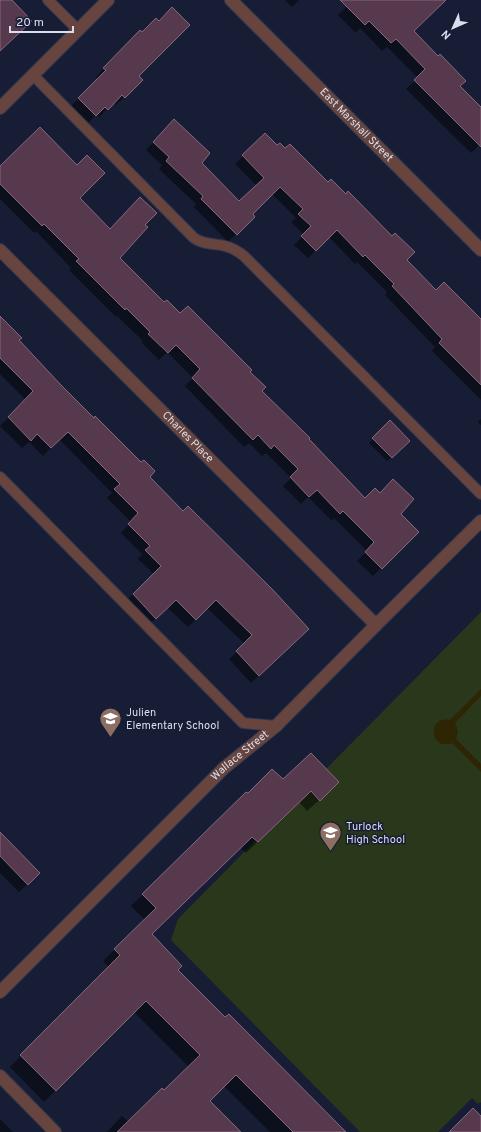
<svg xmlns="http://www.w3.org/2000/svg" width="481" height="1132" font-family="Overpass,sans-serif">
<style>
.green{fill:#29381b}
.sand{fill:#2d2504}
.shadow{fill:#0007}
.building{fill:#56394d;stroke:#86687c}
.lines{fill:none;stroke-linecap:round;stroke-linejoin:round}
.service-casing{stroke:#32384f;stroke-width:12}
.minor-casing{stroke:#32384f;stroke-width:14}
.service{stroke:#67443e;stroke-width:10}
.minor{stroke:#67443e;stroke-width:12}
.labels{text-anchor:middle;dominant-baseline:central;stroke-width:3;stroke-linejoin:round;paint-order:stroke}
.street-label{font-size:11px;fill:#d8deee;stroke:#171d35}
.poi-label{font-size:11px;fill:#d8deee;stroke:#171d35;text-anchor:start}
</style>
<rect width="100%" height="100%" fill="#171d35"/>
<path class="green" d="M481 612V1102L478 1104 472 1098 438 1132H360L171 940 178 919Z"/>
<path class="sand" d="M481 689V696L455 723 458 731 456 739 481 764V772L452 743C429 751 427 715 450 720Z"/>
<path class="shadow" d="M285 0H299L292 7Z
M353 0H445L413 32 459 86 481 108V143L471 153 406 89 418 78 387 47 382 51 360 28 356 33 338 15Z
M140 31 138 76 142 80 116 105 114 102 99 117 96 115 87 124 70 107 98 79 96 77Z
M166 128 239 202 257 186 235 164 265 134 277 146 406 260 436 291 481 321V400L432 351 435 347 385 295 387 292 357 262 355 264 329 237 308 258 294 245 304 235 291 222 296 218 272 194 251 214 254 217 228 242 194 207 196 204 159 169 162 165 146 150Z
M0 167 79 198 110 230 144 225 119 258 164 303 180 315 249 372 260 391 365 499 399 514 417 532 373 576 357 561 367 551 334 518 332 521 308 497 301 504 283 486 291 478 266 453 262 456 249 443 244 447 185 386 193 378 167 352 159 360 141 342 143 341 117 316 116 317 69 270 71 268 36 231 34 233 0 199Z
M0 323 18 340 299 637 251 683 229 659 245 644 207 608 188 627 167 607 148 626 125 602 154 574 138 559 142 554 121 533 131 522 107 498 112 493 59 439 43 456 29 442 22 448 0 426 26 400 0 374Z
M481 419V425L478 422Z
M390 422 409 441 387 461 369 443Z
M283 781 326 794 307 811 299 802 246 853 240 847 151 935 176 970 194 988 343 1132H270L224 1086 209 1101 239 1132H107L122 1116 129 1122 164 1091 189 1067 134 1012 44 1102 10 1067 109 967 103 961 145 920 131 906 246 793 248 794Z
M0 833 39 873 19 892 0 873Z
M0 1119 13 1132H0Z"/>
<path class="building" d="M0 0H12L32 21 0 51Z
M340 0H446L414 31 438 56 440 54 466 81 460 86 481 107V147L414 80 425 69 396 39 391 43 369 21 365 25Z
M172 7 190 25 139 76 143 80 125 98 122 95 108 110 105 107 96 116 78 98 106 70 103 68 140 30 142 32 156 18 159 21Z
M174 119 210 153 202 163 239 201 264 178 242 155 265 133 277 145 280 143 285 148 290 144 328 182 331 179 346 194 348 191 392 236 395 233 415 252 407 260 436 290 444 282 481 319V385L439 343 442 339 392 286 394 284 365 255 363 257 337 230 316 251 301 236 311 226 298 214 303 209 280 187 253 214 255 217 237 235 201 199 203 196 166 161 169 157 153 142Z
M40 127 77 165 87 155 105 173 80 198 110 229 140 197 157 213 145 225 148 227 120 258 164 302 167 300 180 313 188 306 252 370 250 372 266 387 262 391 310 438 309 439 365 498 375 488 380 493 393 479 414 499 401 514 419 532 382 569 365 552 374 542 343 511 340 514 317 490 309 497 290 477 298 469 274 445 271 449 258 435 253 440 192 378 200 369 176 345 168 353 148 334 150 332 126 308 125 310 76 261 79 259 44 224 42 226 0 184V166Z
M0 316 22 338 19 340 60 384 94 418 95 416 141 462 144 460 155 471 150 477 183 511 188 506 273 590 309 629 259 676 236 651 252 635 216 600 196 620 176 600 156 619 133 594 161 566 145 550 150 546 128 524 138 513 114 489 120 484 68 432 51 448 37 434 31 441 8 417 33 391 0 358Z
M390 420 410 441 392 458 372 438Z
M311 753 339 782 320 801 311 791 258 842 252 837 152 934 182 966 178 970 225 1017 229 1014 346 1132H293L236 1075 210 1101 241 1132H117L162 1088 164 1090 200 1055 146 1001 56 1091 20 1055 120 955 114 949 156 908 142 894 246 792 248 793 272 769 283 779Z
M0 832 40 873 28 885 0 856Z
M473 1108 481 1116V1132H449Z"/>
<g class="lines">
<defs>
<path id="service" d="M48 0 78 30
M33 75 194 238C204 245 213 243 225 246 233 248 238 251 244 256L481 494
M0 477 243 723 276 726"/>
<g id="minor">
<path id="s1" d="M231 0 481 250"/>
<path d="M0 108 108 0"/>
<path id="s2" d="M0 250 376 625"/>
<path id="s3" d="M0 992 224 768 276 726 376 625 481 521"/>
<path d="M0 1076 55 1132"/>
</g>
</defs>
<use href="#service" class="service-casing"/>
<use href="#minor" class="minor-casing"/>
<use href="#service" class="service"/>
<use href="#minor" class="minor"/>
</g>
<defs>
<symbol id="school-pin" viewBox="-11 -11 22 30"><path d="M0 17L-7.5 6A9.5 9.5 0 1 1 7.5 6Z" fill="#8d6e63" stroke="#171d35"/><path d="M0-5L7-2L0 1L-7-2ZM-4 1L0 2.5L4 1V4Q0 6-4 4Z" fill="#fff"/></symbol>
</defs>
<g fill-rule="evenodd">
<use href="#school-pin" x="98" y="706" width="25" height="34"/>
<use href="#school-pin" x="318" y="820" width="25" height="34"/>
</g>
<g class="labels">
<g class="street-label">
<text stroke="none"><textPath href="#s1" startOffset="177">East Marshall Street</textPath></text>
<text stroke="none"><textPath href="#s2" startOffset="265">Charles Place</textPath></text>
<text stroke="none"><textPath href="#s3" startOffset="337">Wallace Street</textPath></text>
</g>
<g class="poi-label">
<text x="126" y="713">Julien<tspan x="126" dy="13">Elementary School</tspan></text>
<text x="346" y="827">Turlock<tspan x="346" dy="13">High School</tspan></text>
</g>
</g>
<g transform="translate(453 28) rotate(225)" stroke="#171d35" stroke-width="3" paint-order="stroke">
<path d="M0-3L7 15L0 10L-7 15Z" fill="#d8deee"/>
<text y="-6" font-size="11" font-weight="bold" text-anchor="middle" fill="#d8deee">N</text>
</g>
<path d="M10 26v6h63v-6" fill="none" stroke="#d8deee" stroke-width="2"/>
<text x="16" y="26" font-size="12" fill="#d8deee" stroke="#171d35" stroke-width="3" paint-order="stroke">20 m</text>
</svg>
